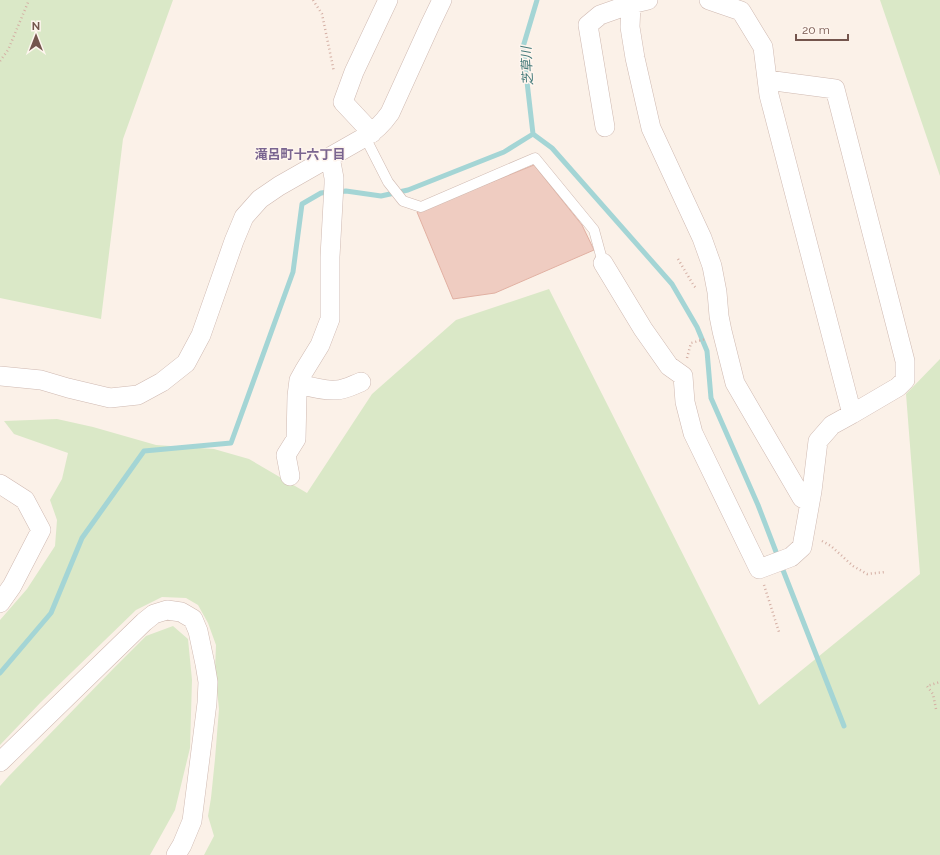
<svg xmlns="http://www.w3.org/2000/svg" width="940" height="855" font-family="Raleway,'Noto Sans JP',sans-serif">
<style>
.green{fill:#dae8c7}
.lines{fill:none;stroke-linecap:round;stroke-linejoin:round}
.stream{stroke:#a4d5d5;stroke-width:5}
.building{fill:#efccc1;stroke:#e1b0a2}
.lane-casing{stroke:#cfb9b1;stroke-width:11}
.street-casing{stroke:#cfb9b1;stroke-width:20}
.path{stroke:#d4afa4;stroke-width:2.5;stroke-dasharray:1 3;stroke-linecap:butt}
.lane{stroke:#fff;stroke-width:10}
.street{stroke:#fff;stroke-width:19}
.labels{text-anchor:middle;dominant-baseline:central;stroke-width:3;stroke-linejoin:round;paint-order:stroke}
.water-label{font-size:13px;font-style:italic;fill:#427878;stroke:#fef5ee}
.neighbourhood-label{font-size:13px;font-weight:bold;fill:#7a6590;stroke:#fef5ee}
</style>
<rect width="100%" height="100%" fill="#fbf1e8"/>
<path class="green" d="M0 0H173L123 139 101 319 0 298Z
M880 0H940V176Z
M549 289 759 705 920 574 906 394 940 359V855H204L214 836 208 816 211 798 215 759 219 709 215 670 216 645 208 623 198 605 186 598 162 597 136 610 41 702 0 745V620L27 589 55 546 57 520 50 500 62 479 68 453 14 434 4 421 57 419 93 427 156 445 214 449 249 459 307 493 372 394 456 320Z
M173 626 188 639 192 680 190 748 175 810 150 855H0V786L8 777 113 669 146 636Z"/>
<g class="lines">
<path class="stream" d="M533 134 552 148 672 284 697 327 707 351 711 398 758 505 778 557
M533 134 523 47 537 0
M337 192 346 191 381 196 408 190 504 152 533 134
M781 565 844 726
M0 673 51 613 82 538 144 451 231 443 293 272 302 204 321 193 329 192"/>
</g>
<path class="building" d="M534 165 582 225 594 250 495 293 453 299 417 212Z"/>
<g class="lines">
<defs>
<path id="lane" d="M365 137 388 182 403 201 421 207 535 158 594 230 603 263"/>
<path id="street" d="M629 0 631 4 648 0
M709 0 741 11 763 47 769 95 852 414
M605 127 588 25 600 15 631 4 630 27 635 58 651 128 702 238 712 266 717 292 719 316 722 331 735 383 802 498 810 502
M372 133 343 102 354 72 388 0
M603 263 643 329 669 366 683 376 685 402 693 433 759 569 791 557 802 547 812 491 818 441 832 425 852 414 898 387 905 380V361L835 89 767 80
M0 376 41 380 68 388 110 398 138 395 162 382 186 363 201 335 234 241 244 217 260 199 279 186 365 137C375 131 383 123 390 113L430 25 442 0
M299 384C310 387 325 391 336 390 345 390 353 385 361 382
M290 476 286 455 296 439 297 396 299 380 304 371 320 345 330 319V257L334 184V178L330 157
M0 484 25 500 41 530 12 586 0 603
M0 762 144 622 154 614 167 610 181 612 193 619 198 631 205 664 208 682 207 703 192 821 182 845 176 855"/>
</defs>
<use href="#lane" class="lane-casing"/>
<use href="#street" class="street-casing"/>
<path class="path" d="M313 0 322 14 334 72
M0 61 8 50 29 0
M678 259 694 286 697 289
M687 358 691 343 706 339
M822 541 831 546 853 566 867 574 885 572
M764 585 779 632
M936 709 933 694 927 686 940 682"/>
<use href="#lane" class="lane"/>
<use href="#street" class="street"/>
</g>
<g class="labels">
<g class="water-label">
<text transform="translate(527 66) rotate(-93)">芝草川</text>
</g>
<g class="neighbourhood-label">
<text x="300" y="154">滝呂町十六丁目</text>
</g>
</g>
<g transform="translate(36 36)" stroke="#fef5ee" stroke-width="3" paint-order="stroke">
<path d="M0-3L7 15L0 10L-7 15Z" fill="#74554d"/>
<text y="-6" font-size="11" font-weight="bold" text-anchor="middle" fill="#74554d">N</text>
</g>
<path d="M796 34v6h52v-6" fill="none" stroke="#74554d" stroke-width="2"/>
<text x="802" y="34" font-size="12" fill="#74554d" stroke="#fef5ee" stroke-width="3" paint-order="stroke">20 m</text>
</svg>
